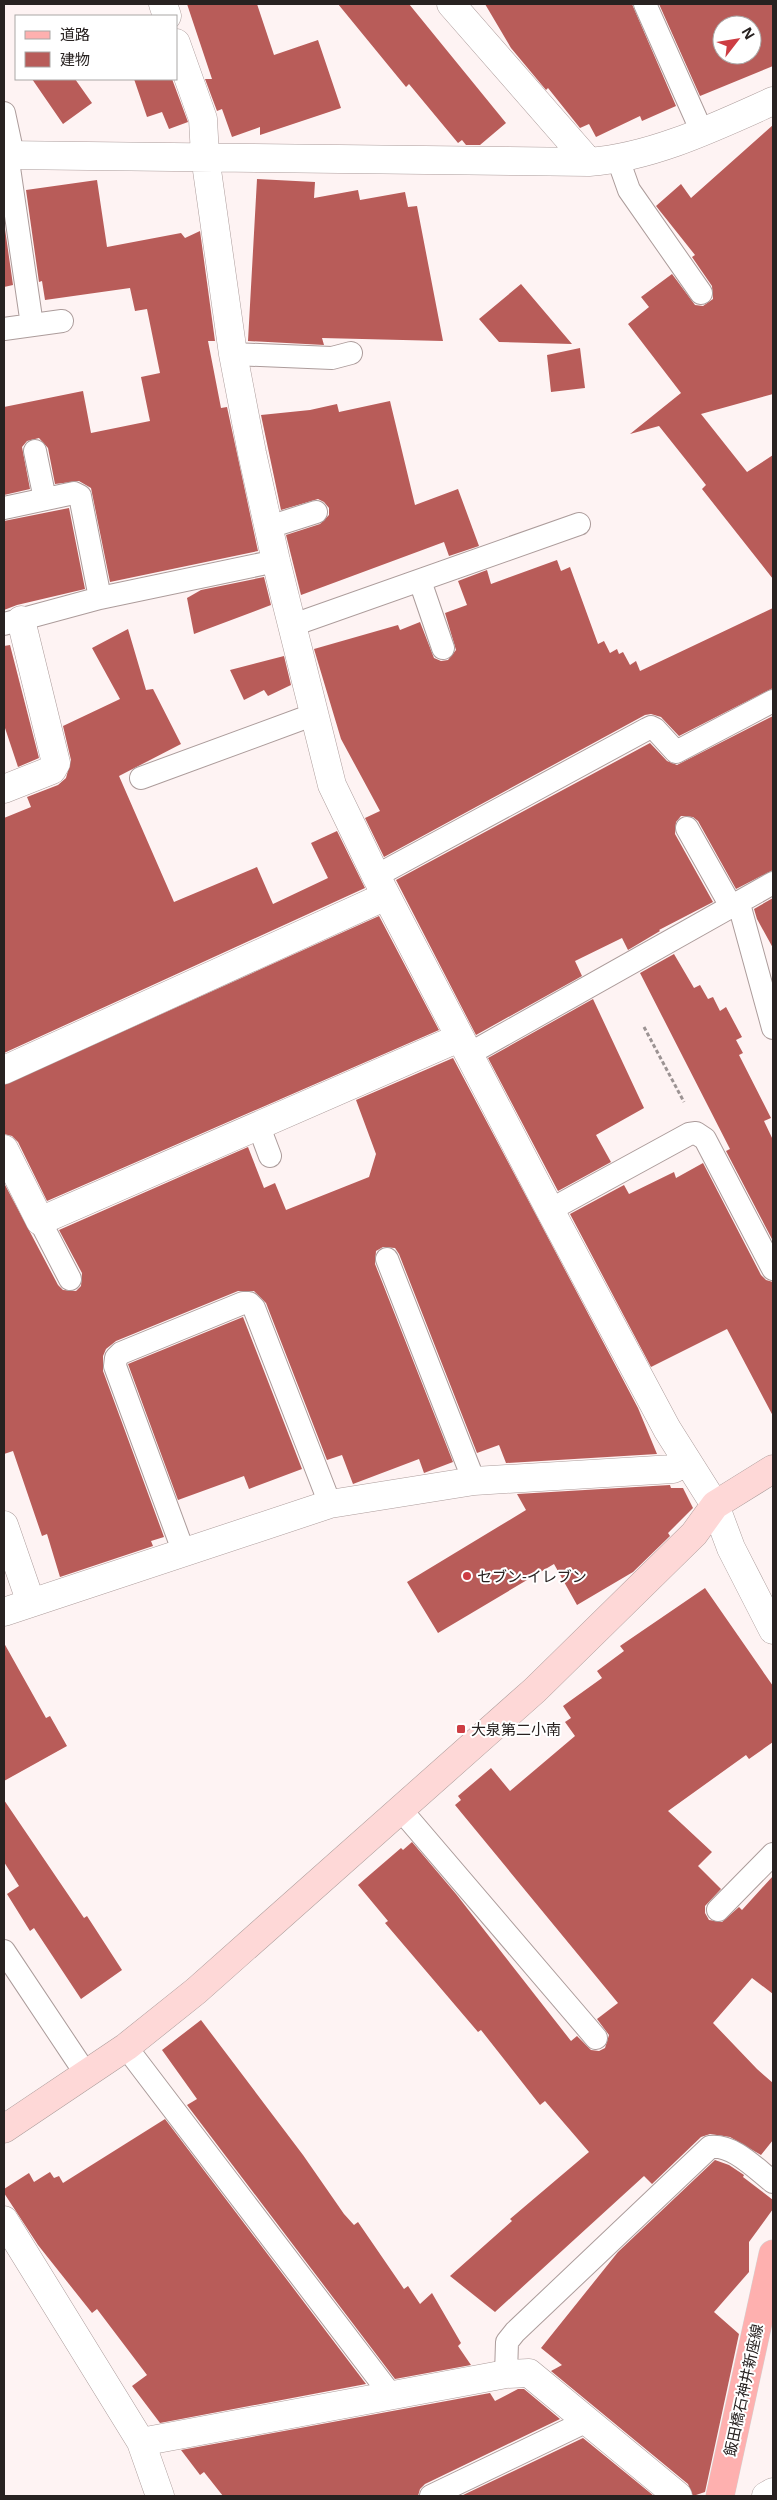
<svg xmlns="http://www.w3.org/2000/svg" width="777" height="2500" font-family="'Open Sans','Noto Sans JP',sans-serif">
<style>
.building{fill:#b85c59;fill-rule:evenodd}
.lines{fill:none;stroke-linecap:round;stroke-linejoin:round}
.lane-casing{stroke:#ac9c9b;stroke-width:24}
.street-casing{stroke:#ac9c9b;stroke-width:29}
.secondary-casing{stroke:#ac9c9b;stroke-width:29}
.primary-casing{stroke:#d4d3d3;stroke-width:29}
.path{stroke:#9c9393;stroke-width:3;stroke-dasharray:4 2.5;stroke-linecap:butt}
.lane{stroke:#fff;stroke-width:22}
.street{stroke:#fff;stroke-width:28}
.secondary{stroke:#fed8d7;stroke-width:28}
.primary{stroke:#feb0af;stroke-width:28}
.poi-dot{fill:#cd3d43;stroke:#fff;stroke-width:2}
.labels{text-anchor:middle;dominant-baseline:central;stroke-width:4;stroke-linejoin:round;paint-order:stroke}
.poi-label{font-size:15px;fill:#282221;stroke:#fff;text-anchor:start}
.street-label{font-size:15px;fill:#282221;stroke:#fff}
</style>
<rect width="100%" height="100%" fill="#fef3f3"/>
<path class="building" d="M187 4H257L274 55 318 40 341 108 260 135V127L232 137 222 109 217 111 205 79H212Z
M338 4H409L506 123 480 145H466L462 140 458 143 409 84 406 87Z
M485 4H632L676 106 642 121 640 116 596 137 589 124 580 128 548 88 546 90 511 48Z
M659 4H773V66L700 96ZM722 25H752V55H722Z
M32 79H75L92 103 63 124Z
M134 79H172L188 122 169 129 162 112 147 117Z
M773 125V394L701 414 747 472 773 455V579L702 489 706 485 659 426 630 434 681 393 628 324 649 307 641 297 672 274 695 305 703 306 713 299 712 286 692 257 695 255 656 206 681 184 691 198Z
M257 179 315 182 314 198 358 190 360 200 405 192 408 207 417 206 443 341 322 338 324 345 248 341Z
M97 180 107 247 181 233 185 238 200 231 215 341H208L221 408 227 407 258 551 110 582 91 488 79 481 55 484 48 448 39 438 27 441 22 447 30 489 4 495V407L83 391 91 433 150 421 141 377 160 373 147 309 135 311 130 288 45 300 42 281 39 282 26 190Z
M4 222 13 285 4 287Z
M521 284 572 344 499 342 479 319Z
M580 348 585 388 551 392 547 355Z
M390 401 415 505 458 489 479 546 449 556 444 542 301 595 286 535 320 524 329 515V508L324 502 318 499 281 510 261 415 310 410 337 404 339 412Z
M69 508 85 589 17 605 4 610V521Z
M557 560 561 571 570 567 598 644 604 641 610 653 617 649 619 654 623 652 630 665 636 661 640 671 773 608V688L679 736 661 717 651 714 645 715 384 857 365 818 380 811 341 739 314 649 398 625 400 630 420 622 434 658 441 661 448 660 456 650 445 613 467 605 458 581 487 570 491 584Z
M264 577 271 605 194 634 187 598 201 590Z
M128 629 146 690 153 689 181 744 119 776 174 902 257 867 273 904 328 878 311 843 337 831 365 888 4 1053V818L31 807 27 797 58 785 66 778 71 760 63 726 120 699 92 648Z
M10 645 39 758 18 767 4 725V646Z
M284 656 291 685 268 696 264 690 244 700 230 670Z
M773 716V870L736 889 698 821 693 817 681 816 676 822 675 834 713 902 659 930 660 931 628 950 622 938 575 961 582 976 476 1035 396 880 650 743 667 761 677 765Z
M773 898V948L757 919 754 909Z
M379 916 439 1030 47 1201 18 1142 12 1136 4 1134V1085Z
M674 954 694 988 700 985 708 999 713 997 720 1011 726 1007 742 1037 736 1040 743 1053 739 1055 771 1118 764 1121 773 1140V1241L726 1151 730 1149 640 973Z
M593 999 644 1108 596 1135 611 1162 558 1191 488 1058Z
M453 1058 638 1408 657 1454 506 1463 499 1445 477 1453 399 1254 395 1248 383 1247 376 1251 375 1264 453 1462 424 1473 419 1459 353 1484 342 1455 327 1460 266 1303 254 1291H238L116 1341 106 1349 103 1356V1371L164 1537 151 1541 153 1546 60 1577 47 1534 42 1536 13 1451 4 1454V1183L58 1285 63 1290 76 1291 81 1286 82 1273 59 1230 248 1147 264 1188 275 1183 286 1210 369 1177 376 1154 356 1100Z
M703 1163 761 1275 766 1280 773 1282V1416L727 1329 651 1367 570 1214 624 1185 629 1194 674 1172 676 1178Z
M243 1317 302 1469 249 1489 244 1476 178 1500 128 1364Z
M670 1485 671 1488H683L693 1508 668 1533 670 1536 633 1572 577 1605 554 1564 438 1633 407 1582 526 1510 517 1494Z
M705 1588 773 1686V1742L749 1759 746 1755 668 1811 712 1852 698 1866 721 1889 705 1906V1913L709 1920 722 1922 739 1907 742 1910 773 1876V1994L752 1978 713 2023 757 2069 773 2083V2140L761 2155 730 2137 710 2134 701 2137 652 2184 644 2176 495 2312 450 2276 512 2221 510 2219 589 2152 545 2101 540 2105 481 2030 478 2032 385 1923 388 1921 358 1885 401 1848 403 1850 412 1842 456 1894 571 2041 577 2036 591 2050 599 2051 605 2048 609 2035 597 2019 618 2003 455 1805 461 1800 458 1796 491 1768 510 1791 575 1736 565 1722 571 1718 563 1706 602 1678 597 1671 624 1651 620 1646Z
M4 1643 46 1718 50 1716 67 1746 4 1781Z
M4 1800 84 1918 87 1916 122 1970 81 1999 34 1928 30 1931 7 1894 19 1886 4 1862Z
M201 2020 303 2155 344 2214 354 2225 358 2222 404 2289 408 2286 420 2304 432 2293 461 2343 458 2346 471 2365 395 2379 187 2105 197 2099 162 2050Z
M165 2119 366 2384 160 2423 132 2386 147 2375 97 2309 92 2313 38 2245 4 2193V2189L29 2173 34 2182 50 2172 54 2178 59 2176 63 2183Z
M715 2160 729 2165 744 2175 743 2177 773 2200V2209L749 2242V2272L714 2312 739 2334 705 2492 693 2496 688 2484 551 2371 562 2365 541 2348 618 2252Z
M518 2389H524L560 2419 425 2484 420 2489 418 2496H223L204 2472 200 2475 181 2450 490 2393 495 2401Z
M583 2438 654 2496H461Z"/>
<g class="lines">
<defs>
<path id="lane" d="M645 4 702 132
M4 113 13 155
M7 154 32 325
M618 159 629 190 701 293
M4 329 62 321
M233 354 332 358 351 353
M35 451 45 499
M4 508 74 493 80 496 100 598
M269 527 316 512
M420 581 443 648
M4 624 100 598 276 561
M293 625 579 524
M141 778 315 714
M687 828 732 908
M376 876 647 729 651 727 655 729 676 752 773 701
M739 904 773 1028
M469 1054 773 883
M259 1127 270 1156
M550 1210 689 1134 696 1133 705 1139 773 1269
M40 1221 70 1279
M387 1259 474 1481
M184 1553 115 1366 116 1358 121 1353 243 1303H249L254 1308 330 1504
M401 1810 596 2038
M718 1910 773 1854
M4 1951 86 2074
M126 2047 391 2395
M506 2374 507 2342 515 2332 710 2147C733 2144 755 2168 773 2182
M431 2496 587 2421"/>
<path id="street" d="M163 4 167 16
M451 4 589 162
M176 43 203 119 205 156 233 354 252 453 276 561 332 785 376 876 550 1210 667 1429 715 1505 731 1548 773 1630
M4 155 589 162C653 157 715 127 773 101
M4 789 52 770 56 763 21 620
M4 1070 386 896
M4 1149 40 1221 459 1038
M4 1525 31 1603
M4 1612 330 1504 474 1481 673 1469 687 1462
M4 2220 141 2442 160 2496
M141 2442 506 2374 529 2373 678 2496
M766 2496 773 2492"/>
<path id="secondary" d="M4 2129 126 2047 196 1991 535 1690 694 1534 715 1505 773 1469"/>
<path id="primary" d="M720 2496 773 2254"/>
</defs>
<use href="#lane" class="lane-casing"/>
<use href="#street" class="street-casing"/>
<use href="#secondary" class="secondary-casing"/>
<use href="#primary" class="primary-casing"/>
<path class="path" d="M644 1027 684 1102"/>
<use href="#lane" class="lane"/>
<use href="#street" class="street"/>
<use href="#secondary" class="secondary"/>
<use href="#primary" class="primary"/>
</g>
<g class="poi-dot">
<circle cx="467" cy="1576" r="5"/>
<rect x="456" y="1724" width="10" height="10" rx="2.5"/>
</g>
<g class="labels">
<g class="poi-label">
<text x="477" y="1576">セブン-イレブン</text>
<text x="471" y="1729">大泉第二小南</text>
</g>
<g class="street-label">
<text transform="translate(743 2390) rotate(-78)">飯田橋石神井新座線</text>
</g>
</g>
<rect width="777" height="2500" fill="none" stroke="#282221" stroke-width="10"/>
<rect x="15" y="15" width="162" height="65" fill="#ffffff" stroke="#a9a7a6"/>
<rect x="25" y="31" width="25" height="8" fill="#feb0af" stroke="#a9a7a6"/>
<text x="60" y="40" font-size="15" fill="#282221">道路</text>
<rect x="25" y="52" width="25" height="15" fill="#b85c59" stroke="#a9a7a6"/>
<text x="60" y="65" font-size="15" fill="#282221">建物</text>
<g transform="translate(737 40) rotate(59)"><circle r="24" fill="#ffffff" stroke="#a9a7a6"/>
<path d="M0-4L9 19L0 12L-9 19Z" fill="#cd3d43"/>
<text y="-8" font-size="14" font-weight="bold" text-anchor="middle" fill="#282221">N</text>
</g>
</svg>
